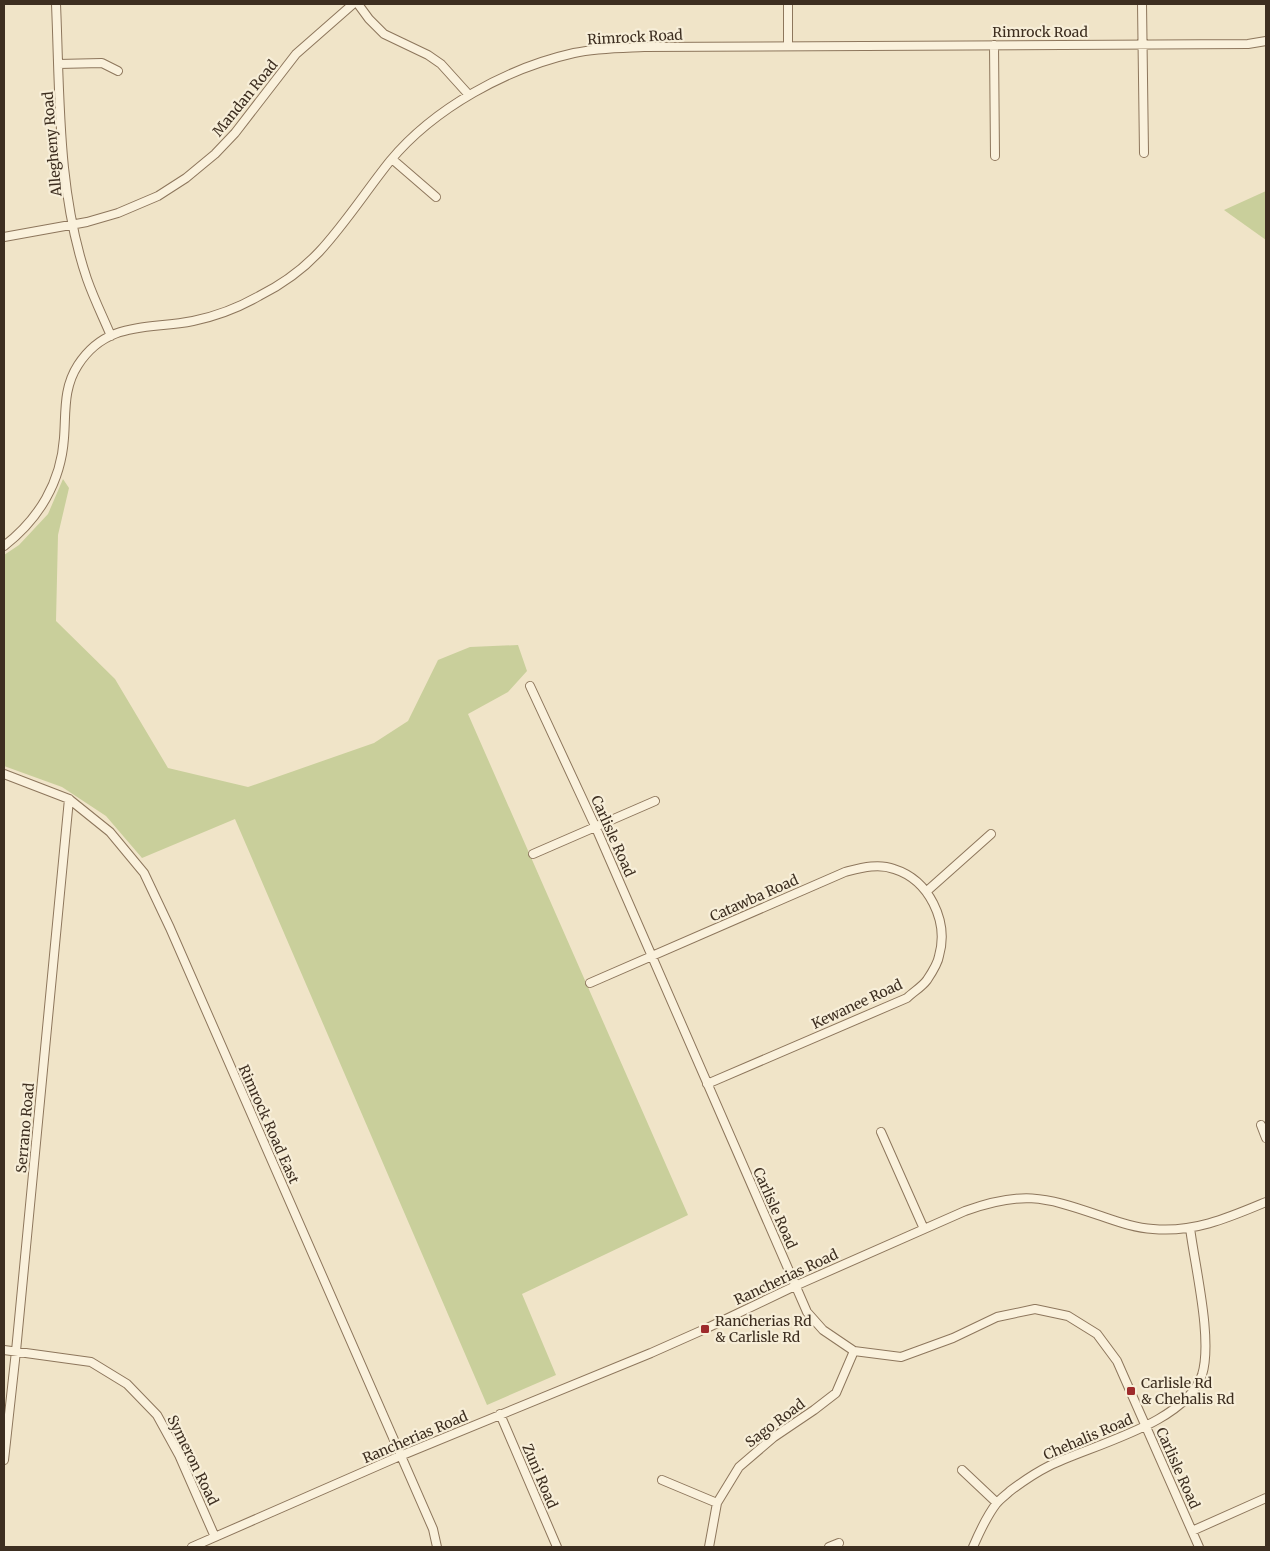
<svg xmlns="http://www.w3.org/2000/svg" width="1270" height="1551" font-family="Merriweather,serif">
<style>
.green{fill:#c9cf9b}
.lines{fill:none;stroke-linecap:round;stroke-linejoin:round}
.minor-casing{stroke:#8d765c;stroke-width:10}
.minor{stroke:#faf1dc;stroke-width:8}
.poi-dot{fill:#9e2a2b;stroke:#f7eed8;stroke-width:2}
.labels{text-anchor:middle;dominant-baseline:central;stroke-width:4.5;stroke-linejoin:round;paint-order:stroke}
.street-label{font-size:14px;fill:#3d2e20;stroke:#f7eed8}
.poi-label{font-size:14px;fill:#3d2e20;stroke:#f7eed8;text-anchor:start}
</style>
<rect width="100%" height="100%" fill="#f0e4c8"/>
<path class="green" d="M1266 191V240L1224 210Z
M63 479 69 488 58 535 56 621 115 679 168 768 248 787 374 743 408 721 438 660 470 647 518 645 527 671 508 692 468 714 688 1215 522 1294 556 1375 487 1405 235 819 142 858 106 816 62 787 4 766V555L19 545 48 514Z"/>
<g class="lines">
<defs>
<path id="minor" d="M56 4C60 95 57 191 87 279 94 299 103 317 111 336
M358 4 369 19 384 34 428 55 441 64 469 95
M788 4V46
M1142 4 1144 153
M994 45 995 156
M58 64 102 63 118 71
M392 159 436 197
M4 237 87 222 118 213 158 196 186 178 215 154 235 133 296 54 353 4
M4 546C39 519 61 482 64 438 66 412 63 388 78 365 107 320 149 330 193 321 217 316 238 308 259 296 281 285 302 270 319 252 345 224 366 191 390 161 434 108 507 68 574 53 597 48 621 48 644 47L1248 44 1266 41
M530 686 596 828 807 1312 823 1330 854 1351 901 1357 953 1338 997 1317 1035 1309 1068 1316 1097 1334 1117 1361 1199 1547
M4 774 69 799 110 832 144 873 170 928 433 1529 437 1547
M533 854 655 801
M927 891 991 834
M590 983 845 872C861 868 878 863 894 869 929 880 949 921 939 956 938 963 931 974 927 980 922 987 913 992 907 998L707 1084
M1261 1125 1266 1138
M881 1132 924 1229
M4 1350 91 1362 127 1384 157 1415 179 1455 215 1537
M500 1414 557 1547
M4 1460 16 1351 69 799
M962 1470 997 1503
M662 1480 717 1503
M1192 1531 1266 1498
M192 1547 400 1456 651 1353 705 1329 795 1286 965 1211C1021 1191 1043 1196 1098 1215 1116 1221 1134 1228 1153 1229 1194 1233 1230 1217 1266 1202
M709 1547 717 1503 739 1467 774 1437 814 1410 836 1393 854 1351
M829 1547 839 1543
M973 1547C979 1533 987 1516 996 1504 1000 1499 1006 1495 1010 1491 1022 1482 1035 1473 1049 1466 1091 1445 1185 1424 1202 1375 1213 1340 1195 1267 1190 1228"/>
</defs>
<use href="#minor" class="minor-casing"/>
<use href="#minor" class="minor"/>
</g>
<g class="poi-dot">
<rect x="700" y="1324" width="10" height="10" rx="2.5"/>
<rect x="1126" y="1386" width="10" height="10" rx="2.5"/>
</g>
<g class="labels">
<g class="street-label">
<text x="1040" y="32">Rimrock Road</text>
<text transform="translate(635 37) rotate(-3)">Rimrock Road</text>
<text transform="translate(245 98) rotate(-51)">Mandan Road</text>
<text transform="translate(52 144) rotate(-95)">Allegheny Road</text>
<text transform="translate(613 836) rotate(66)">Carlisle Road</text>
<text transform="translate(754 898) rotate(-24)">Catawba Road</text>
<text transform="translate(857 1004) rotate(-25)">Kewanee Road</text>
<text transform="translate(269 1124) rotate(66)">Rimrock Road East</text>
<text transform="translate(25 1128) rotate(-85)">Serrano Road</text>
<text transform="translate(775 1208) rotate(66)">Carlisle Road</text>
<text transform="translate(786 1277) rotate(-25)">Rancherias Road</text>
<text transform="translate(775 1423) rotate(-37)">Sago Road</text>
<text transform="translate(415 1437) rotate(-23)">Rancherias Road</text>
<text transform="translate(1088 1437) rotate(-23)">Chehalis Road</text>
<text transform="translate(193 1460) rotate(64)">Symeron Road</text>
<text transform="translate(1178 1468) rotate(66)">Carlisle Road</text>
<text transform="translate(540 1476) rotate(67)">Zuni Road</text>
</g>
<g class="poi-label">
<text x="715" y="1321">Rancherias Rd<tspan x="715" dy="16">&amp; Carlisle Rd</tspan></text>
<text x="1141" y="1383">Carlisle Rd<tspan x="1141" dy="16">&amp; Chehalis Rd</tspan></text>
</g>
</g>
<rect width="1270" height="1551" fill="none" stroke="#3d2e20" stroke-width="10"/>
</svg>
